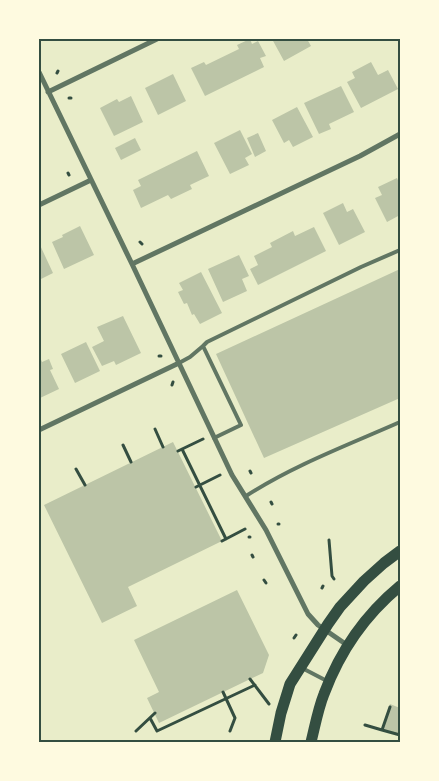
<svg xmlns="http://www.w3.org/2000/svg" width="439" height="781" font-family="'Noto Sans',sans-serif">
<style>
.building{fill:#bcc5a7}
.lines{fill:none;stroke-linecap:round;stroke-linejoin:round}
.path{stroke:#344e41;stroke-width:3}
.service{stroke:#617663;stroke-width:4}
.minor{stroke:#617663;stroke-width:5}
.primary{stroke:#344e41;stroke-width:11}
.neatline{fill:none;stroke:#344e41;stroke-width:2}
</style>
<rect width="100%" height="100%" fill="#e9edc9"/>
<path class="building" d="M250 39 252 44 258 41 266 56 260 58 264 67 205 96 191 68 204 62 206 65 239 49 237 45Z
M272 39H307L311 46 284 61Z
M371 62 378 75 388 70 398 89 361 108 347 82 355 78 352 72Z
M173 74 186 101 158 115 145 88Z
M341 86 354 112 329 124 331 129 319 134 304 103Z
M131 96 143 122 114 136 100 108 117 99 119 102Z
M297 107 313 137 293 147 289 140 284 143 272 120Z
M240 130 252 154 245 158 249 165 230 174 214 143Z
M258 133 266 151 255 157 247 138Z
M135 138 141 150 121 160 115 148Z
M197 151 209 176 190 185 192 189 171 199 168 195 141 208 133 190 141 186 138 180Z
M397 178 400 185V215L387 222 375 198 382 195 378 187Z
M343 203 347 212 353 209 365 232 339 245 323 213Z
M80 226 94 255 64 269 52 242 63 237 62 235Z
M314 227 326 251 258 285 250 269 258 265 254 256 272 247 270 243 293 231 295 236Z
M39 243 53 273 39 280Z
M239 255 249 276 242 279 247 291 223 302 208 269Z
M400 269V398L264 458 216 354Z
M201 272 222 313 200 324 194 314 192 315 187 303 184 304 178 292 183 290 179 283Z
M123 316 141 353 116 365 114 361 102 366 92 347 104 341 97 327Z
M86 342 100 371 75 383 61 354Z
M39 355 42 362 49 359 53 369 50 370 59 389 40 398 39 395Z
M173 442 222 541 128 587 137 606 102 623 44 505Z
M237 590 269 655 263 673 159 723 147 698 159 692 134 640Z
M390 704 400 708V735L382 730Z"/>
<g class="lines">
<path class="path" d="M57 73 58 71
M69 98H71
M68 173 69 175
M140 242 142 244
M159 356H161
M172 385 173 382
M155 429 163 447
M123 445 131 462
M182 449 226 539
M178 451 203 439
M76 469 85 485
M250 471 251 473
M196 487 220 475
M271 502 272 504
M278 524H279
M249 537H250
M329 540 332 576 334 579
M222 541 245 529
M252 555 253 557
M264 580 266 583
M322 588 323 586
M294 638 296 635
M250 679 269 704
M223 692 235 718 230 731
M390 707 382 730 400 735
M150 718 157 731 255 685
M365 725 382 730
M136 731 155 713"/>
<path class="service" d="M203 346 207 342 361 267 400 250
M179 363 190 357 203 346 241 425 214 438
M246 496C294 465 348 445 400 422
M302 668 327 681"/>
<path class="minor" d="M39 72 132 264 232 475 266 530 308 614 318 625 347 645
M48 92 157 39
M39 205 91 180
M132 264 360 156 400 134
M39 430 179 363"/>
<path class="primary" d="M275 742 281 713 290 684 328 624 340 607 364 581 384 563 400 551
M311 742C315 726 318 709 324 694 340 651 365 615 400 586"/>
</g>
<rect width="439" height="781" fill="none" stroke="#fefae0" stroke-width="80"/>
<rect x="40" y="40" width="359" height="701" class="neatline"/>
</svg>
